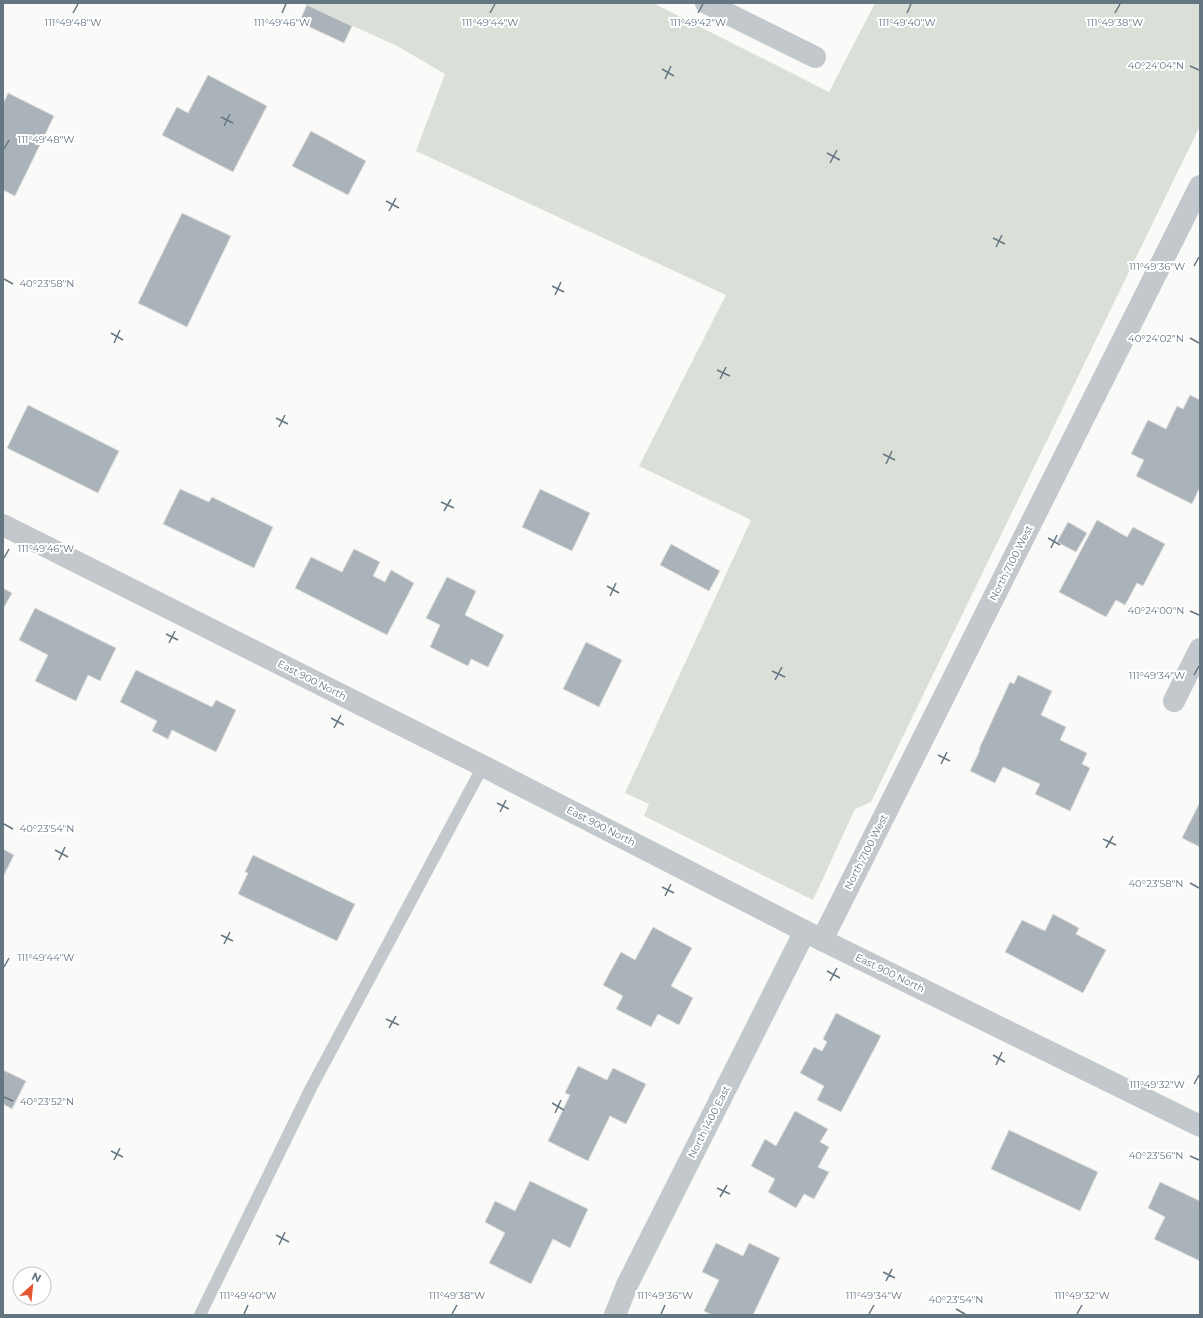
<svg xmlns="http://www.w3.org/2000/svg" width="1203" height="1318" font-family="Montserrat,sans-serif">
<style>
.green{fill:#dadfd7}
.building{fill:#aab3b9;stroke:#dcdcda}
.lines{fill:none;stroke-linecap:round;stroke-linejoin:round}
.service{stroke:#c3c8cc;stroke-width:12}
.minor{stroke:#c3c8cc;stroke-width:22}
.tertiary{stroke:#c3c8cc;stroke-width:22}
.ticks{fill:none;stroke:#657683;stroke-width:1.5}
.labels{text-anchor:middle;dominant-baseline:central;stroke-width:4;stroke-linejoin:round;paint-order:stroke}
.street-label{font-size:10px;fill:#657683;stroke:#fff}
.ticks-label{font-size:10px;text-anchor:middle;fill:#657683;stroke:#fff;stroke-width:4;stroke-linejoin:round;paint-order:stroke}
</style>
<rect width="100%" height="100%" fill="#fafaf8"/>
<path class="green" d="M302 3H653L829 92 875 3H1200V126L871 802 855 809 813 900 644 816 649 804 625 793 751 520 639 466 726 295 416 151 445 74 397 46Z"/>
<path class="building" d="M307 5 352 26 344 43 299 22Z
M208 75 267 106 233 172 162 135 177 107 188 113Z
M8 93 54 116 15 196 3 190V104Z
M311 131 366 161 348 195 292 166Z
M182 213 231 236 187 327 138 303Z
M1190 395 1200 400V487L1192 504 1136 476 1144 460 1131 454 1148 420 1166 429 1177 406 1183 409Z
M28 405 119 451 98 493 7 448Z
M180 489 209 502 212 497 273 527 254 568 163 524Z
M540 489 590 513 572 551 522 527Z
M1097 520 1127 537 1133 527 1165 544 1143 586 1137 583 1125 605 1116 600 1106 617 1059 592Z
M1068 522 1087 533 1076 552 1057 542Z
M671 544 720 571 709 591 660 565Z
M354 549 380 562 373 576 385 582 391 570 414 583 387 635 295 588 311 557 342 572Z
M447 577 476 591 465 615 504 635 488 667 471 659 468 666 430 647 440 625 426 618Z
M3 588 12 593 3 609Z
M35 608 116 648 100 681 88 675 76 701 35 681 48 655 19 640Z
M586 642 622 660 599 707 563 689Z
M136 670 212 707 216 700 236 710 216 752 172 730 168 739 152 731 157 721 120 702Z
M1018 675 1052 691 1041 715 1066 727 1060 740 1087 753 1082 764 1090 768 1070 811 1035 794 1040 784 1003 767 995 783 970 771 980 750 979 749 1010 682 1014 684Z
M1200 802V847L1182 838Z
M3 849 14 855 3 877Z
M253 855 355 904 337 941 238 894 248 873 245 872Z
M1053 914 1079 928 1076 934 1106 950 1083 993 1005 952 1022 920 1045 931Z
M653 927 692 948 671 986 693 998 679 1025 658 1014 651 1027 616 1009 623 996 603 985 621 952 635 960Z
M836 1013 881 1036 841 1112 817 1100 824 1086 800 1073 814 1047 822 1051 827 1042 823 1039Z
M578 1066 607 1080 613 1068 646 1084 626 1124 610 1116 588 1161 548 1141 570 1095 565 1093Z
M3 1070 26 1081 12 1109 3 1104Z
M795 1111 828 1129 820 1142 829 1147 818 1167 829 1172 814 1199 804 1194 796 1208 768 1192 775 1179 751 1166 765 1139 776 1146Z
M1009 1130 1098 1172 1080 1211 991 1169Z
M530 1181 588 1209 570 1248 553 1239 531 1284 489 1263 505 1233 485 1222 495 1201 515 1211Z
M1160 1182 1200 1201V1261L1154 1239 1165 1217 1148 1208Z
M716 1243 743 1256 749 1243 780 1258 753 1315H712L704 1311 719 1280 702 1272Z"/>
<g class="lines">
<path class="service" d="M200 1315 311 1088 483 766"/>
<path class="minor" d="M706 3 815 57
M1174 701 1200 649
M822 940 1200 186
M615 1315 627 1285 805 931"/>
<path class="tertiary" d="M3 525 483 766 822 940 1200 1126"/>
</g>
<path class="ticks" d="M73 13 78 4M282 13 286 4M490 13 495 4M698 13 703 4M907 13 911 4M1115 13 1120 4M1190 66 1199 70M662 69 674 76M665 79 671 66M221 117 233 123M224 126 230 114M4 149 9 140M827 153 840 160M830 163 837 150M386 201 399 208M389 211 396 198M993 238 1005 244M996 247 1002 235M1194 266 1199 257M4 279 13 284M552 286 564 292M555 295 561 282M111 333 123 340M1190 338 1199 343M114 343 120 330M717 370 730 376M720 379 726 367M276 418 288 424M279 427 285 415M883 454 895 460M886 464 892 451M441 502 454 508M444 511 451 499M1048 538 1060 545M1051 548 1057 535M4 558 9 549M607 586 619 593M610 596 616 583M1190 611 1199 615M166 634 178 640M169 643 175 631M772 671 785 677M1194 675 1199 666M775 680 782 667M331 718 344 725M334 728 341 715M938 755 950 761M941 764 947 752M497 803 509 809M500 812 506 800M4 824 13 829M1103 839 1116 845M1106 848 1113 836M55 850 68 857M59 860 65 847M1190 883 1199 888M662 887 674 893M665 896 671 884M221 935 233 941M224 944 230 932M4 967 9 958M827 971 840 978M830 981 837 968M386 1019 399 1025M389 1028 396 1016M993 1055 1005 1062M996 1065 1002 1052M1194 1084 1199 1075M4 1097 13 1101M552 1103 564 1110M555 1113 561 1100M111 1151 123 1157M1190 1156 1199 1160M114 1160 120 1148M717 1188 730 1194M720 1197 727 1185M276 1235 289 1242M279 1245 285 1232M883 1272 895 1278M886 1281 892 1269M956 1309 965 1314M244 1314 248 1305M452 1314 457 1305M661 1314 665 1305M869 1314 874 1305M1077 1314 1082 1305"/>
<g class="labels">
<g class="street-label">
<text transform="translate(1011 563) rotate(-63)">North 7100 West</text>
<text transform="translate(312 680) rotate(27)">East 900 North</text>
<text transform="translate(601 826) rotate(27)">East 900 North</text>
<text transform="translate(866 852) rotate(-63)">North 7100 West</text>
<text transform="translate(890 973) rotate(26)">East 900 North</text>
<text transform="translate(709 1122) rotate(-63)">North 1400 East</text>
</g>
</g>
<g class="ticks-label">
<text x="73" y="26">111°49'48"W</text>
<text x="282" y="26">111°49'46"W</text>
<text x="490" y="26">111°49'44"W</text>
<text x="698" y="26">111°49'42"W</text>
<text x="907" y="26">111°49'40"W</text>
<text x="1115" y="26">111°49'38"W</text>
<text x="1156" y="69">40°24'04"N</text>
<text x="46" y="143">111°49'48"W</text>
<text x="1157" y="270">111°49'36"W</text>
<text x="47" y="287">40°23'58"N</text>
<text x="1156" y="342">40°24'02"N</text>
<text x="46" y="552">111°49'46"W</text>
<text x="1156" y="614">40°24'00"N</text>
<text x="1157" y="679">111°49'34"W</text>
<text x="47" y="832">40°23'54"N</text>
<text x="1156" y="887">40°23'58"N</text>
<text x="46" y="961">111°49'44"W</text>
<text x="1157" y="1088">111°49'32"W</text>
<text x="47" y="1105">40°23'52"N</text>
<text x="1156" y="1159">40°23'56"N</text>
<text x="248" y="1299">111°49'40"W</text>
<text x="457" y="1299">111°49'38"W</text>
<text x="665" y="1299">111°49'36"W</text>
<text x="874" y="1299">111°49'34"W</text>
<text x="1082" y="1299">111°49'32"W</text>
<text x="956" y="1303">40°23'54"N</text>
</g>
<rect width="1203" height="1318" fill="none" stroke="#657683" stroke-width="8"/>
<g transform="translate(32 1286) rotate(27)"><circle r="19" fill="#ffffff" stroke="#c1c8cd"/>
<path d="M0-3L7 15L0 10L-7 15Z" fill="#e4572e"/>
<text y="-6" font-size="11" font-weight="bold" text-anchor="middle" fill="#657683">N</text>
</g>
</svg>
